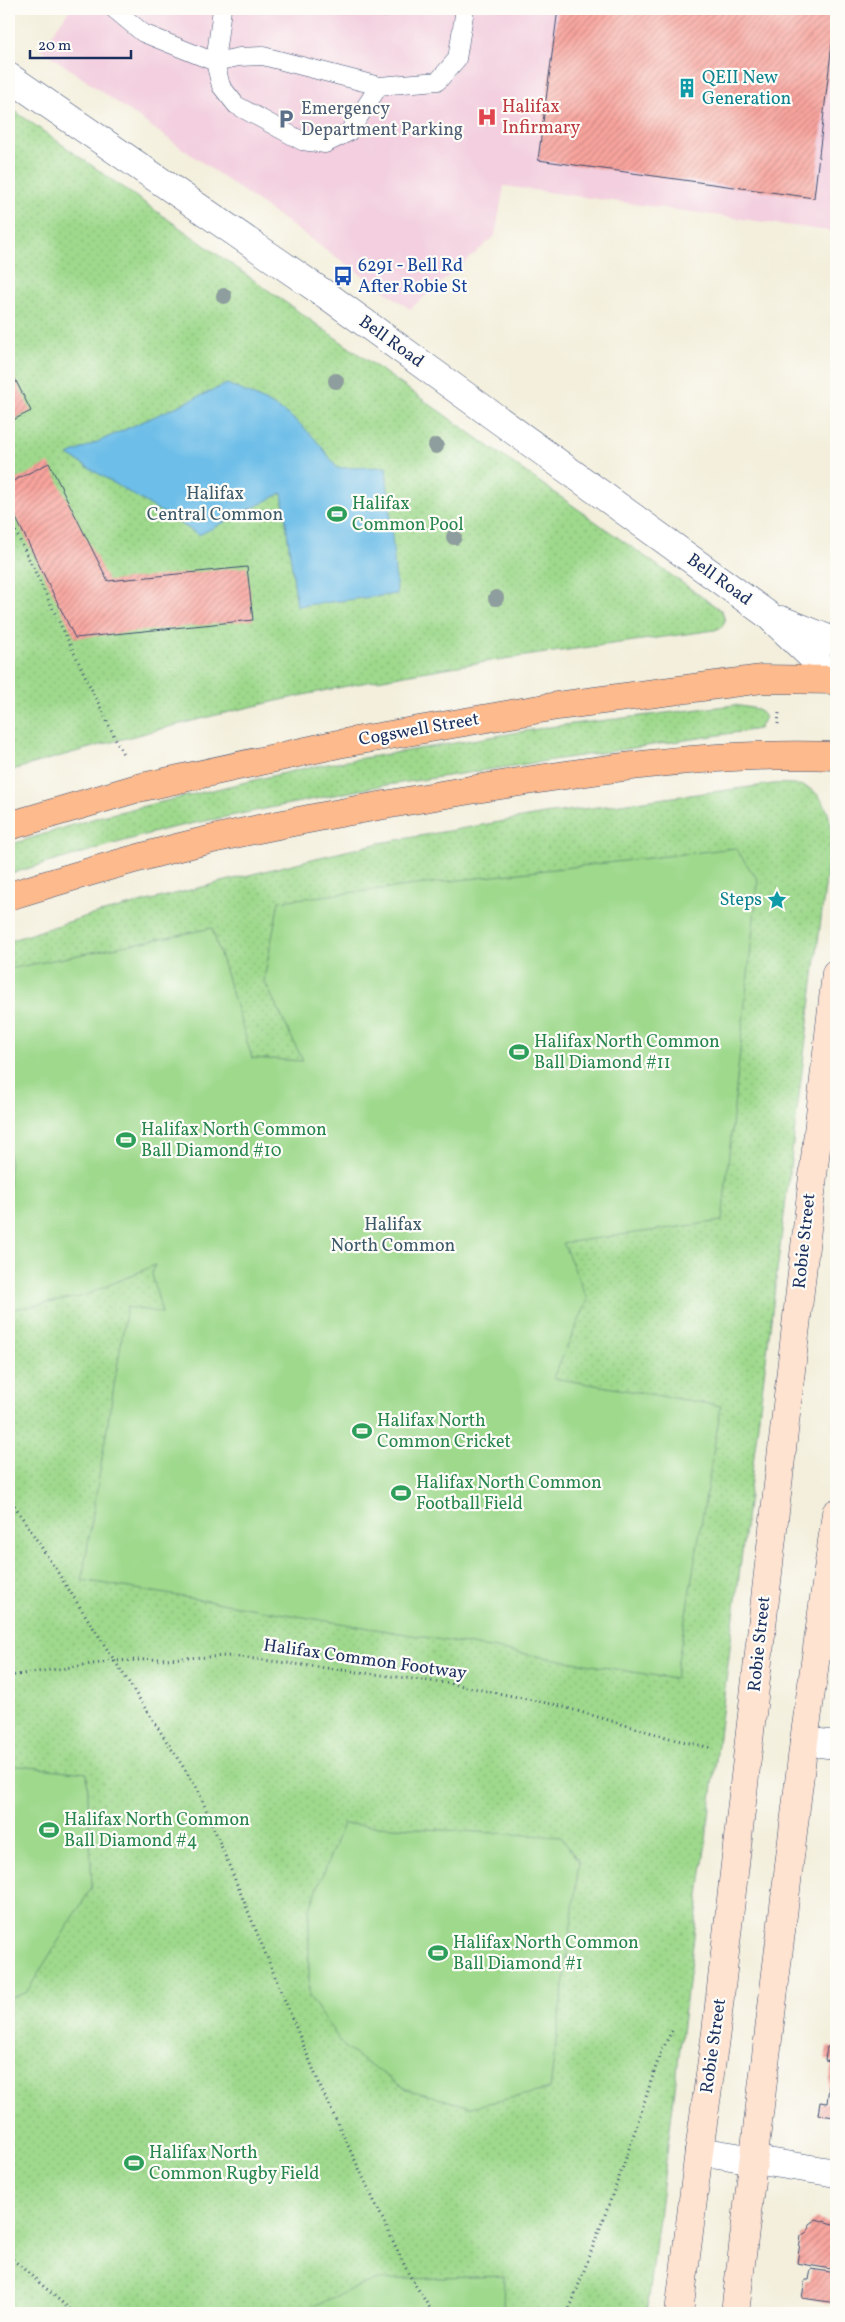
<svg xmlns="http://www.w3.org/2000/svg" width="845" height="2322" font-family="Vollkorn,serif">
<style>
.built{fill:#f3cfdf}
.grass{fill:url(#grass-dots);stroke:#5c8475}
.pitch{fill:#9ed98c;stroke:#5c8475}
.water{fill:#6dbee8;stroke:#4476a3}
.building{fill:url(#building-hatch)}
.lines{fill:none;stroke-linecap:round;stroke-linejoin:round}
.service-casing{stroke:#3b4c71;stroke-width:19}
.minor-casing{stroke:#3b4c71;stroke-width:29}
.tertiary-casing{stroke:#3b4c71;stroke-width:29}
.secondary-casing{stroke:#3b4c71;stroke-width:29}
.primary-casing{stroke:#3b4c71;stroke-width:29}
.path{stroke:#3b4c71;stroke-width:3;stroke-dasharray:1 4;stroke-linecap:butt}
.service{stroke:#fff;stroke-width:18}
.minor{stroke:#fff;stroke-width:28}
.tertiary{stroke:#fff;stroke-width:28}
.secondary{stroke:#fee3d1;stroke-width:28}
.primary{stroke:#fcba8d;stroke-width:28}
.tree{fill:#8e9d9d}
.labels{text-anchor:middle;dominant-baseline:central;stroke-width:4.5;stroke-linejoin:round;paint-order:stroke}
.culture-label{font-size:18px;fill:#0d838f;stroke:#fdfcf7;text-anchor:start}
.health-label{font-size:18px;fill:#be3a42;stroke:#fdfcf7;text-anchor:start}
.service-label{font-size:18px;fill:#4e5e75;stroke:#fdfcf7;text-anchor:start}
.transit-label{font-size:18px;fill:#164399;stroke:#fdfcf7;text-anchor:start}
.street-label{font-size:18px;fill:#1b2f5e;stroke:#fdfcf7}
.park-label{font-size:18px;fill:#3c5a6a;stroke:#fdfcf7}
.leisure-label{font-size:18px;fill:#27864d;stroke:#fdfcf7;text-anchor:start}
</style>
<defs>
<pattern id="grass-dots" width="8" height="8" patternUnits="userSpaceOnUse" patternTransform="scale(1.25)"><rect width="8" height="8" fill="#9ed98c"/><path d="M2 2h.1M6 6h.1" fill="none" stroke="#88bb7b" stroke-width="1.8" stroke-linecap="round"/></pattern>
<pattern id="building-hatch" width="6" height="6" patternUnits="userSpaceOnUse" patternTransform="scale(1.25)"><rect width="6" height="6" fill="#f9a49d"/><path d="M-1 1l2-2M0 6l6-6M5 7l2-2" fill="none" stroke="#c98683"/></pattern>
</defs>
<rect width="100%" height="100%" fill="#fdfcf7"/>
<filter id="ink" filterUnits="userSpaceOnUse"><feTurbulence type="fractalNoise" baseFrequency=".02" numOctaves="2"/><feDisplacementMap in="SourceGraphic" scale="10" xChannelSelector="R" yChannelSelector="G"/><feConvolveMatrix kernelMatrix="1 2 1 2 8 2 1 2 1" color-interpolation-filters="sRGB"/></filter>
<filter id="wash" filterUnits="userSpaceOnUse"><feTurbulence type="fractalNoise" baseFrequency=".0096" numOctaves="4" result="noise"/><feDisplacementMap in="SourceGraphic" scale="20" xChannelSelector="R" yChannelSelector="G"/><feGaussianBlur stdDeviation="1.12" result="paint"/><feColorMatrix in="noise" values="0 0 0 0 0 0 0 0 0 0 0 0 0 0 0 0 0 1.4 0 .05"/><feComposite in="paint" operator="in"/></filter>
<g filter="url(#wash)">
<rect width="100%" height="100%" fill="#f3efdc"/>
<path class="built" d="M70 9H836V232L504 186 495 236 410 309 41 49Z"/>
<path class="grass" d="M9 107 722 611 725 621 722 627 715 630C615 644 515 656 416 673 279 697 142 732 9 771Z
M734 705 758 709 765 717 759 729 374 787 166 829 9 874V845L102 816 310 767 556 726Z
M773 784C812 781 826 793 832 831L647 2313H9V941L84 917 316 858 380 843 544 814Z"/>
<path class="pitch" d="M735 848 758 880 722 1221 563 1243 588 1300 553 1378 721 1406 675 1679 82 1580 127 1307 162 1313 152 1274 155 1265 84 1296 9 1310V969L212 928 252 1058 303 1061 264 980 279 901Z
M9 1765 87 1773 92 1887 26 1993 9 1998Z
M343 1824 561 1837 579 1862 550 2089 471 2107 406 2089 345 2048 309 1996V1910Z
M504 2276 503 2313H297L374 2280Z"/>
<path class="water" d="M227 384C281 407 304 419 337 468L386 467 397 594 297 606 282 493 199 535 68 455Z"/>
<g id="blocks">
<path class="building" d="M341 9H387L386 17Z
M558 9H836L814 198 538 160Z
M9 367 31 411 9 422Z
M49 463 108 581 247 567 253 620 75 638 9 504V483Z
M827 2047 836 2048V2117L818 2115 820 2102 827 2103 832 2061 825 2060Z
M816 2219 836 2225V2270L797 2263 801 2236 808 2231 809 2224Z
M811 2269 836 2273V2303L802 2298 805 2280H809Z"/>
</g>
</g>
<g filter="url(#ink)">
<use href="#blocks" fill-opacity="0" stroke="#3b4c71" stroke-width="1"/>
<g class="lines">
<defs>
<path id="service" d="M114 9 143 33 215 62 239 57 263 56 379 86 438 81 457 59 465 9
M222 9 215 62 221 86 236 105 302 141 325 144 349 132 379 86"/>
<path id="minor" d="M804 1741 836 1745
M699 2151 836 2173"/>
<path id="tertiary" d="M9 77 332 299 768 615 836 680
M781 620 836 642"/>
<path id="secondary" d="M679 2313 699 2151 716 2032 836 973
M735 2313 804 1741 836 1513"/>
<path id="primary" d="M9 826 138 788 338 744 557 706 762 679 836 680
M9 896C71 877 133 858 196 843 287 821 379 806 470 790 591 770 714 751 836 756"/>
</defs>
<use href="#service" class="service-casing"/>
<use href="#minor" class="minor-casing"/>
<use href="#tertiary" class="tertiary-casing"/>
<use href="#secondary" class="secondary-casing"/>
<use href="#primary" class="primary-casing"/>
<path class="path" d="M9 518 123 754
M778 724 779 713
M9 1497 198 1790 321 2088 409 2275 433 2313
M9 1676 113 1661 231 1656 453 1684 557 1705 673 1739 712 1748
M9 2256 74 2313
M568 2313 624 2164 660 2054 673 2029"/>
<use href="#service" class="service"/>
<use href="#minor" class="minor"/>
<use href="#tertiary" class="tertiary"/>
<use href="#secondary" class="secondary"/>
<use href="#primary" class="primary"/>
</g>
<g class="tree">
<circle cx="224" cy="296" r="8"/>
<circle cx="336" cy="381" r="8"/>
<circle cx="436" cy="446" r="8"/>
<circle cx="454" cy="537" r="8"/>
<circle cx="496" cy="598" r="8"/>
</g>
</g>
<defs>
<symbol id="building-bare" viewBox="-9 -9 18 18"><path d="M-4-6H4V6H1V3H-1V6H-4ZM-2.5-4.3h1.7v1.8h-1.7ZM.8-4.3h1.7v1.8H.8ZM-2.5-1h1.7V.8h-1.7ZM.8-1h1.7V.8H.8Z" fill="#0f9aa8" stroke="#fdfcf7" stroke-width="2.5" paint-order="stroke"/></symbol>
<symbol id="hospital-bare" viewBox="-9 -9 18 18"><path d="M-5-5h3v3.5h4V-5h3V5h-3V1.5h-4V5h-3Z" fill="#e0444e" stroke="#fdfcf7" stroke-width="2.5" paint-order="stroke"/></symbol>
<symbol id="parking-bare" viewBox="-9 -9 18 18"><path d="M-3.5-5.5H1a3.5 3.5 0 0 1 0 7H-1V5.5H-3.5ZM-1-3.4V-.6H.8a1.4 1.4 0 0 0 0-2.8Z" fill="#5c6f8a" stroke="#fdfcf7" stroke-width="2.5" paint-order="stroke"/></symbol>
<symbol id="bus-bare" viewBox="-9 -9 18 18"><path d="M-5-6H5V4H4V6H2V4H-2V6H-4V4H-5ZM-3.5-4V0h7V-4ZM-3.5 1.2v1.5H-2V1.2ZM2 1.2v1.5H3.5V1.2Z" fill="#1a4fb4" stroke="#fdfcf7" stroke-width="2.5" paint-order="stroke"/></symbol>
<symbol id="stadium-bare" viewBox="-9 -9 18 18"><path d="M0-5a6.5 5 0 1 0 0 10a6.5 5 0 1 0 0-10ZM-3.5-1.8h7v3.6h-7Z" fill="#2e9e5b" stroke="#fdfcf7" stroke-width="2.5" paint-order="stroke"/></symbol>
<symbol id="sight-bare" viewBox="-9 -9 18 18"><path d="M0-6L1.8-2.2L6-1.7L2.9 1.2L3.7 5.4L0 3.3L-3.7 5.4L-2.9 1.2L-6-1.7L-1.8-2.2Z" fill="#0f9aa8" stroke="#fdfcf7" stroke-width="2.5" paint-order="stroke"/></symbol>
</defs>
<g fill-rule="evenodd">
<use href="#building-bare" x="673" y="74" width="28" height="28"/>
<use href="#hospital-bare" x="473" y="103" width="28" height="28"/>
<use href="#parking-bare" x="272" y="105" width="28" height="28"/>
<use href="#bus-bare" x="329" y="262" width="28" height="28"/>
<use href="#stadium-bare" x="323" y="500" width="28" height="28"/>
<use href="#sight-bare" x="763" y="886" width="28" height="28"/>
<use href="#stadium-bare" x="505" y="1038" width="28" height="28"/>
<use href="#stadium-bare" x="112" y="1126" width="28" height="28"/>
<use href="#stadium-bare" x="348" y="1417" width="28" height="28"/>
<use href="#stadium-bare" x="387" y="1479" width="28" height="28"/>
<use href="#stadium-bare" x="35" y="1816" width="28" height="28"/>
<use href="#stadium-bare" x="424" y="1939" width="28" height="28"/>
<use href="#stadium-bare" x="120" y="2149" width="28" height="28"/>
</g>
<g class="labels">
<g class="culture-label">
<text x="702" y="78">QEII New<tspan x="702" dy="21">Generation</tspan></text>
<text x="762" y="900" text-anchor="end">Steps</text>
</g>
<g class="health-label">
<text x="502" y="107">Halifax<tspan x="502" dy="21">Infirmary</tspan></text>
</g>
<g class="service-label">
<text x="301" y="109">Emergency<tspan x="301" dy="21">Department Parking</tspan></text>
</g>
<g class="transit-label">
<text x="358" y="266">6291 - Bell Rd<tspan x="358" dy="21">After Robie St</tspan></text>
</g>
<g class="street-label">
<text transform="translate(391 342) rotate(36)">Bell Road</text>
<text transform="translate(719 580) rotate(36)">Bell Road</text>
<text transform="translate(419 730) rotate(-10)">Cogswell Street</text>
<text transform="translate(805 1241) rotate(-84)">Robie Street</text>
<text transform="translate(760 1644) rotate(-84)">Robie Street</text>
<text transform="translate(365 1660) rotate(8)">Halifax Common Footway</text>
<text transform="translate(714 2046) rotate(-82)">Robie Street</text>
</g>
<g class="park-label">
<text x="215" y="494">Halifax<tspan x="215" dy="21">Central Common</tspan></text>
<text x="393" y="1225">Halifax<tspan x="393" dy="21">North Common</tspan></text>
</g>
<g class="leisure-label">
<text x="352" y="504">Halifax<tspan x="352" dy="21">Common Pool</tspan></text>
<text x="534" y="1042">Halifax North Common<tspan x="534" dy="21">Ball Diamond #11</tspan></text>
<text x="141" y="1130">Halifax North Common<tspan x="141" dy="21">Ball Diamond #10</tspan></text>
<text x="377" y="1421">Halifax North<tspan x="377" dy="21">Common Cricket</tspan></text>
<text x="416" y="1483">Halifax North Common<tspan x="416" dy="21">Football Field</tspan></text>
<text x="64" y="1820">Halifax North Common<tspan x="64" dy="21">Ball Diamond #4</tspan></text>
<text x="453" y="1943">Halifax North Common<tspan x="453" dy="21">Ball Diamond #1</tspan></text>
<text x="149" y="2153">Halifax North<tspan x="149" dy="21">Common Rugby Field</tspan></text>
</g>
</g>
<rect width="845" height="2322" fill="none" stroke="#fdfcf7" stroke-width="30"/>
<path d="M30 50v8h101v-8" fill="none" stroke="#1b2f5e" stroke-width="2.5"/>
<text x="38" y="50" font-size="15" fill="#1b2f5e" stroke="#fdfcf7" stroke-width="4" paint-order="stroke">20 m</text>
</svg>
